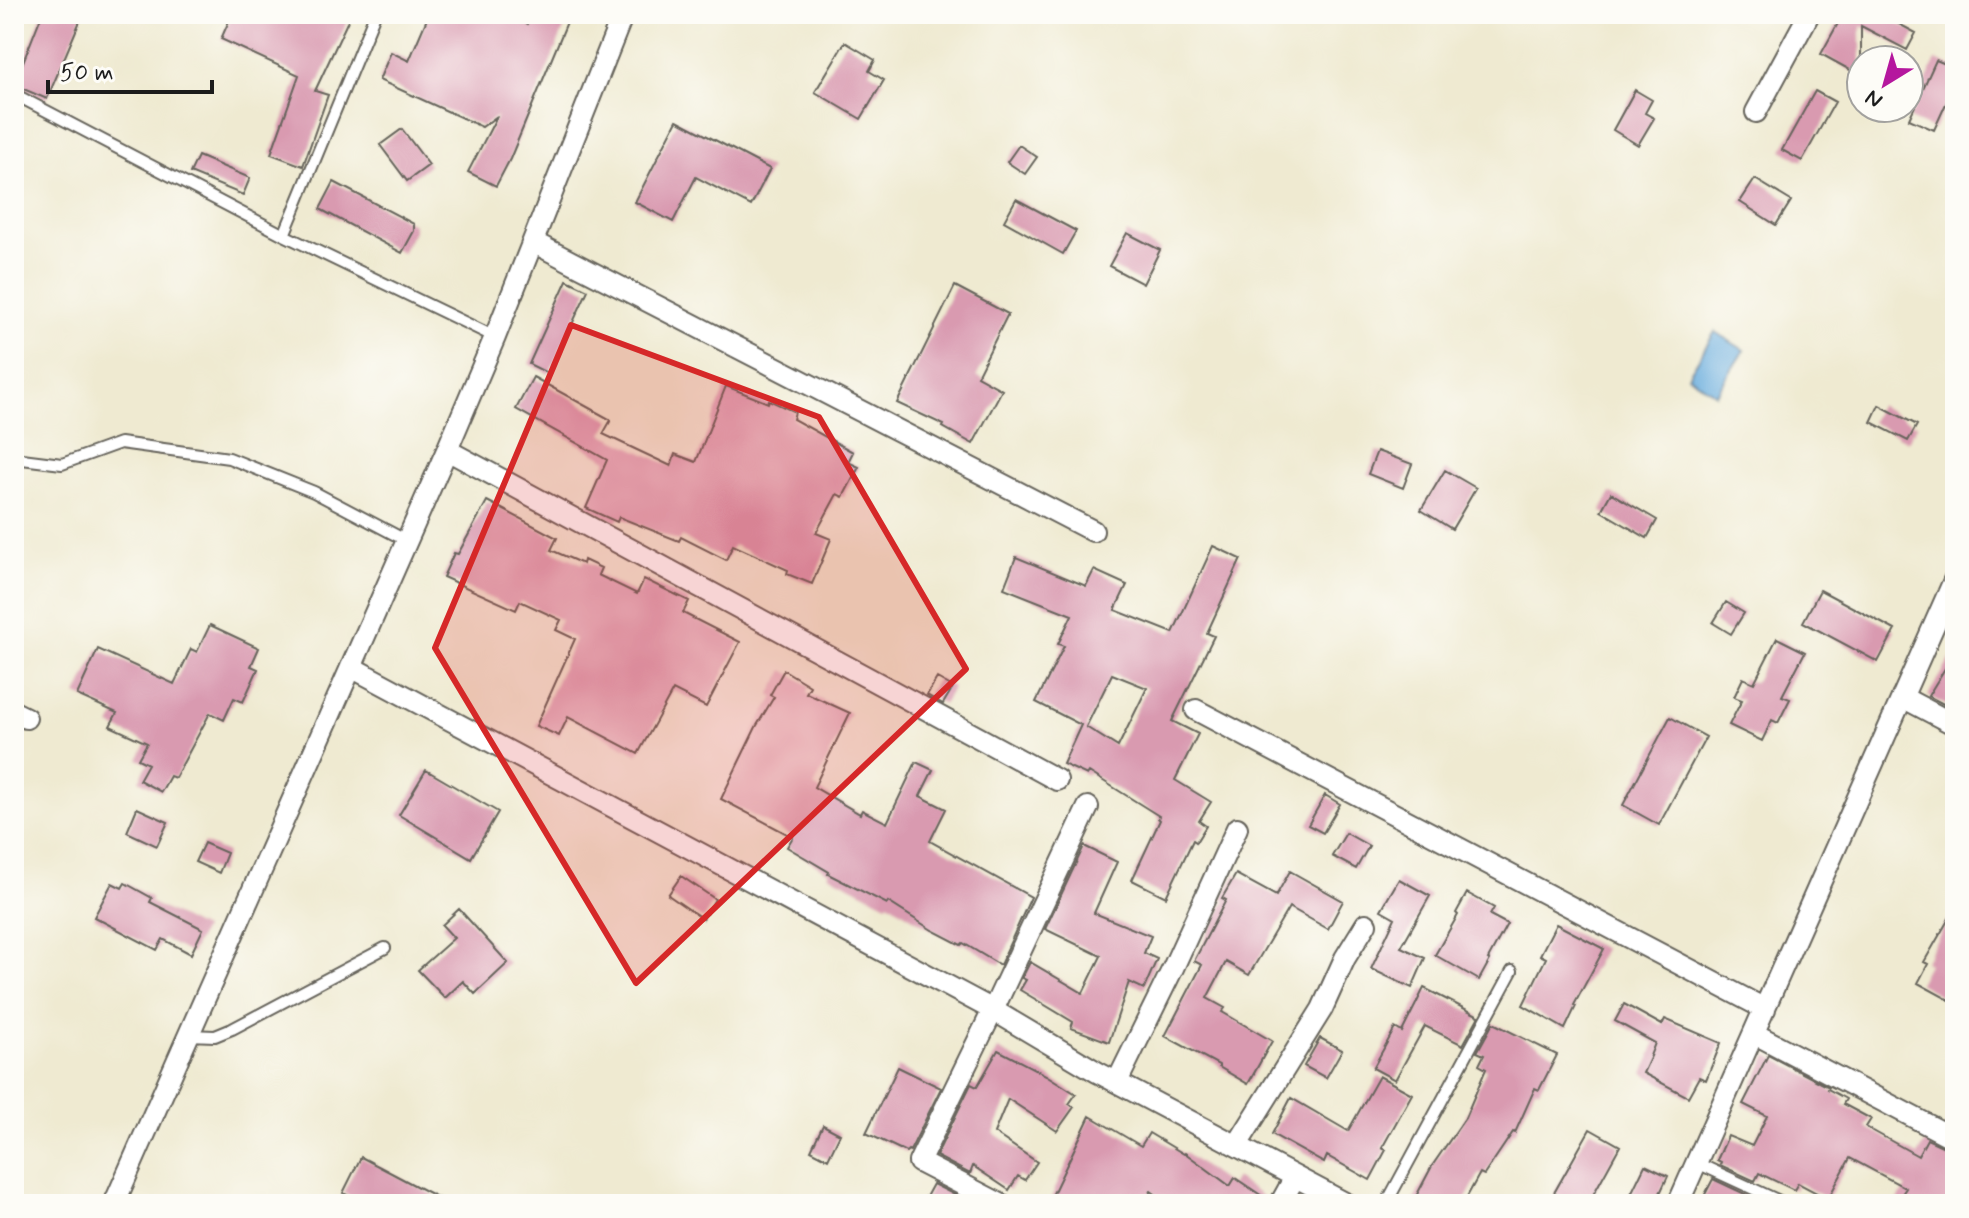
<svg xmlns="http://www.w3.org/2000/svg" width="1969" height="1218" font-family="Mynerve,sans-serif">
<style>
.water{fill:#67acdd;stroke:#42647c;stroke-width:2}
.building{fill:#d99ab0;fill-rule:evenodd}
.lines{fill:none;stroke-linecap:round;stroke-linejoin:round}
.service-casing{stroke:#66645b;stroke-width:14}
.minor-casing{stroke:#66645b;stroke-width:24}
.service{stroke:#fff;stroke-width:10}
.minor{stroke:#fff;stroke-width:20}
.marked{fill:#d62828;fill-opacity:0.2;stroke:#d62828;stroke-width:6;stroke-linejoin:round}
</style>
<rect width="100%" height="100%" fill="#fdfcf7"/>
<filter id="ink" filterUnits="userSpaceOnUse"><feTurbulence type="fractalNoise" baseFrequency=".0125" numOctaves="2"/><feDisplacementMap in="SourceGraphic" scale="16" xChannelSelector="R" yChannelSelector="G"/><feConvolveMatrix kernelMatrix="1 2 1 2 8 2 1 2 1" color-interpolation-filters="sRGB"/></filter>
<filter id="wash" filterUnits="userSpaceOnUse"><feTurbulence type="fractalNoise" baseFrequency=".006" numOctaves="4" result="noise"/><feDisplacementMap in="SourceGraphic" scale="32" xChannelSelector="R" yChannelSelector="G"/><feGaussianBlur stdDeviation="1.8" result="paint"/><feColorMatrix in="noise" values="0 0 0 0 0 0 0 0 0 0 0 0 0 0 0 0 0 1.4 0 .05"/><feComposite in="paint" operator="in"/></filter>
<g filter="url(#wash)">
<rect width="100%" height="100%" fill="#efead1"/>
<path class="water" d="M1715 332 1744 350 1716 394 1688 376Z"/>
<g id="blocks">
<path class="building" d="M42 14H83L47 99 14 85Z
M232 14H351L315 91 328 95 303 166 271 154 299 75 221 39Z
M429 14H504L527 24 531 14H549L567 22 510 159 496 186 468 172 497 116 482 127 379 80 391 52 409 61Z
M1839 14H1880L1916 33 1907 50 1861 26V76L1821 54 1842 16Z
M845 42 875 60 869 71 884 80 861 119 815 92Z
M1936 60 1955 68V84L1934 130 1909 119Z
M1635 90 1652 100 1645 113 1654 118 1638 145 1613 130Z
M1815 91 1835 102 1802 161 1782 150Z
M677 120 770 169 751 206 696 177 673 222 635 202Z
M402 129 429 165 407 181 380 145Z
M1019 145 1037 157 1025 174 1007 162Z
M198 156 250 178 243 195 190 173Z
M1755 179 1791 201 1776 225 1740 202Z
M334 182 414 224V231L402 253 320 209Z
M1016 199 1076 231 1063 254 1004 221Z
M1127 233 1160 250 1143 284 1109 266Z
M567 280 588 290 549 374 529 364Z
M955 286 1008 314 977 376 1002 390 973 444 943 427 944 425 897 403Z
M533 377 611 420 603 434 671 466 675 454 696 462 726 386 768 403 769 400 795 412 793 419 853 452 848 462 859 467 843 497 837 494 816 533 831 539 812 584 787 574 788 570 733 545 726 560 681 537 679 541 619 517 617 522 586 508 607 460 516 409Z
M1879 405 1917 425 1908 441 1871 422Z
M1377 451 1412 464 1403 488 1368 474Z
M1445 470 1476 488 1452 529 1421 510Z
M1611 493 1657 520 1647 538 1601 511Z
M487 501 557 538 551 550 583 564 584 560 601 568 598 575 637 594 644 579 689 601 683 613 740 642 706 707 673 690 638 754 568 717 559 736 536 726 575 639 556 630 561 620 520 601 516 610 443 577 454 553 458 554Z
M1213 546 1241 559 1207 633 1214 636 1172 721 1198 734 1175 780 1211 802 1199 821 1206 826 1196 842 1193 840 1166 897 1132 880 1160 820 1158 818 1159 816 1089 772 1087 775 1063 764 1081 725 1036 702 1064 646 1058 644 1072 615 1004 588 1016 557 1086 586 1094 570 1127 585 1115 610 1173 633ZM1112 674 1147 688 1118 747 1086 727Z
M1820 590 1895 630 1878 662 1803 622Z
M1726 602 1744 613 1731 634 1713 623Z
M210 625 259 648 251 666 258 669 243 702 234 698 224 720 210 713 175 778 170 776 161 792 139 780 148 764 138 759 147 743 110 726 117 713 77 695 98 649 174 684 191 649 197 652Z
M1777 638 1805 652 1782 696 1790 699 1778 723 1772 720 1762 741 1729 725 1742 700 1734 697 1743 678 1754 683Z
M1955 652V710L1928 696Z
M784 670 810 686 806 693 850 713 814 787 860 814 862 810 887 823 916 762 933 770 920 796 946 809 930 841 1031 897 1000 965 963 943 961 945 932 930 888 902 887 904 828 874 829 872 787 847 793 837 721 799 756 727 774 697 770 695Z
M937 678 953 687 943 704 927 695Z
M1670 717 1706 737 1659 825 1623 805Z
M426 770 498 812 471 858 399 815Z
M1325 795 1340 804 1323 833 1308 825Z
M137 808 168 822 157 846 127 832Z
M1346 833 1369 846 1356 869 1332 856Z
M204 843 227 853 219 873 195 862Z
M1084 846 1117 862 1094 913 1151 936 1144 953 1157 959 1144 989 1129 982 1109 1042 1071 1028 1073 1022 1020 990 1026 980 1022 978 1030 962 1083 993 1101 956 1045 929Z
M1290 871 1343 901 1328 929 1289 907 1249 975 1226 962 1207 998 1225 1008 1222 1012 1272 1041 1248 1084 1219 1067V1065L1165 1036 1202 965 1194 961 1226 900 1222 898 1236 874 1276 896Z
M681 876 715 899 703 919 668 895Z
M1399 879 1430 896 1401 947 1425 958 1412 988 1371 969 1395 918 1381 910Z
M112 883 122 888 125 883 152 898 150 902 203 929 191 954 163 939 157 950 94 917Z
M1467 893 1494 908 1490 915 1507 924 1488 959 1490 960 1479 980 1435 955 1458 915 1456 913Z
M1955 908V990L1949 1000 1918 983 1928 964 1924 962Z
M459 909 508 963 475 994 463 981 445 998 418 970 454 938 442 925Z
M1556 924 1604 949 1574 1005 1576 1006 1565 1029 1523 1005 1546 958 1540 955Z
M1424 988 1479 1016 1463 1045 1425 1026 1395 1080 1373 1068 1395 1028 1402 1032Z
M1624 1004 1662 1025 1665 1019 1721 1043 1706 1080 1699 1077 1688 1097 1643 1073 1651 1056H1650L1655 1043 1615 1021Z
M1493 1023 1557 1055 1539 1090 1535 1088 1515 1133 1513 1132 1484 1175 1480 1173 1463 1204H1412L1432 1166 1465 1118 1486 1069 1479 1065 1484 1055 1477 1052Z
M1320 1038 1342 1050 1326 1078 1304 1066Z
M998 1050 1046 1075 1076 1094 1069 1104 1074 1107 1057 1131 1008 1099 994 1133 1037 1162 1025 1180 1018 1176 1009 1190 973 1166 970 1174 936 1156 971 1084 977 1087Z
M1768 1055 1829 1087 1828 1089 1846 1099 1843 1104 1871 1119 1866 1127 1918 1156 1927 1139 1955 1152V1204H1895L1906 1188 1850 1158 1828 1199 1798 1183 1794 1190 1759 1173 1755 1181 1720 1165 1721 1162 1717 1160 1728 1136 1752 1146 1767 1116 1743 1104Z
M898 1067 941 1088 910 1151 908 1150 906 1152 866 1133Z
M1379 1076 1412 1094 1382 1148 1386 1150 1370 1180 1327 1156 1324 1163 1272 1134 1291 1098 1348 1131Z
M1090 1116 1141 1146 1149 1133 1184 1154 1185 1153 1230 1186 1235 1178 1268 1200 1267 1204H1169L1151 1191 1144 1204H1048Z
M823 1125 840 1134 828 1159 811 1150Z
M1590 1129 1620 1146 1588 1204H1573L1554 1193Z
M361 1157 450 1204H364L343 1193Z
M1645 1165 1668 1176 1655 1204H1626Z
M1713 1179 1747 1195 1742 1204H1700Z
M933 1184 959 1197 956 1204H922Z"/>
</g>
</g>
<g filter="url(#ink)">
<use href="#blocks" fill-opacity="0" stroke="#66645b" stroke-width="2"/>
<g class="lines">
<defs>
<path id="service" d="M14 94 284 235 495 337
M284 235 375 14
M14 458 62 464 120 443 229 458 314 492 407 541
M188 1035 215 1036 232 1029 385 948
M1697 1163 1786 1204
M1386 1204 1512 971"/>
<path id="minor" d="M1756 112 1809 14
M533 242 1093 531
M447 450 1057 780
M351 667 993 1010 1097 1072 1347 1204
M1902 697 1955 725
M1196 710 1765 1009
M14 712 26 718
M1755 1034 1955 1139
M1117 1082 1173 968 1237 828
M1237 1145 1322 1009 1345 958 1366 924
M114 1204 447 450 495 337 623 14
M1000 1204 919 1162 993 1010 1088 807
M1280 1204 1295 1177
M1678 1204 1955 578"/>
</defs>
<use href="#service" class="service-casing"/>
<use href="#minor" class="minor-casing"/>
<use href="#service" class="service"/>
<use href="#minor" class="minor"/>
</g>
</g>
<path class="marked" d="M571 325 819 417 966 669 636 983 435 648Z"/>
<rect width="1969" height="1218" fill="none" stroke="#fdfcf7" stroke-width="48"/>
<g transform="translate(1885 84) rotate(217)"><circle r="38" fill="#fdfcf7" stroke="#a3a29f" stroke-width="2"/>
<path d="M0-6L14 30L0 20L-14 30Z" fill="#b5179e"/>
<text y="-12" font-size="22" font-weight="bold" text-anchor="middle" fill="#1c1c1c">N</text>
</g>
<path d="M48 80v12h164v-12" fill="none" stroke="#1c1c1c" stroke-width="4"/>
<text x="60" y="80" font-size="24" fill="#1c1c1c" stroke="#fdfcf7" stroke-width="6" paint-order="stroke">50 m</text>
</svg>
